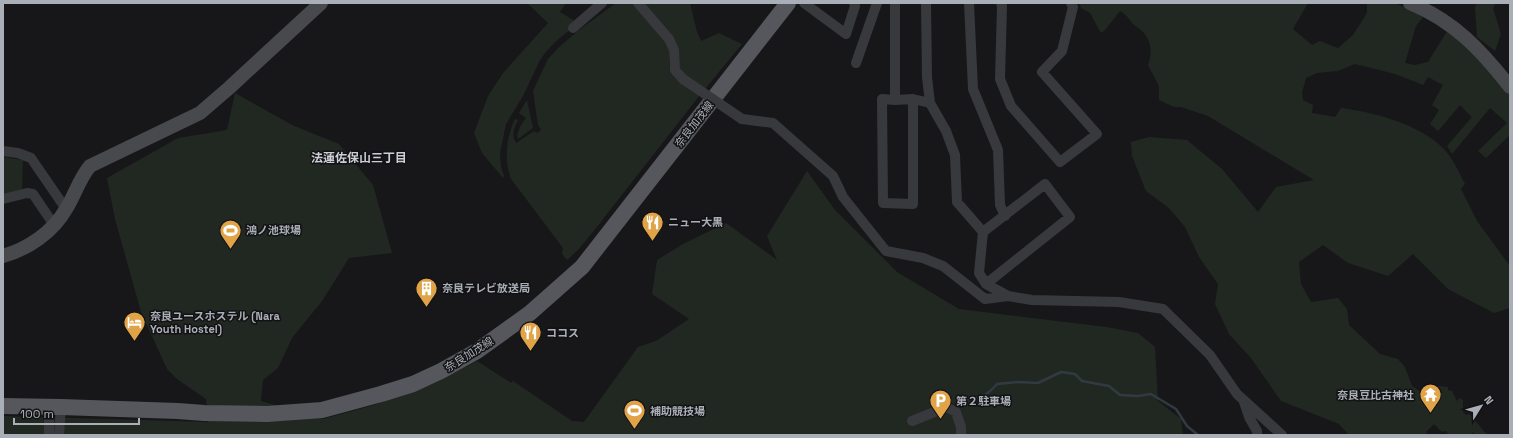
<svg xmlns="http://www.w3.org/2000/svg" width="1513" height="438" font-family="'Space Grotesk','Noto Sans JP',sans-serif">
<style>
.green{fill:#212822}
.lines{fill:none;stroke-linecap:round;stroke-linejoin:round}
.stream{stroke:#313a40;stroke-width:2.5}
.street{stroke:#38393d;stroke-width:10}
.secondary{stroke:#47494d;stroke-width:14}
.primary{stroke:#55575c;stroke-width:16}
.street-bridge{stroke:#38393d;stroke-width:10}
.labels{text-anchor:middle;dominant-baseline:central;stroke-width:3;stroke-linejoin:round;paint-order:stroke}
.street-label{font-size:11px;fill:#aaafb7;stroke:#121214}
.poi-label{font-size:11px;font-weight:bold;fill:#aaafb7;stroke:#121214;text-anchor:start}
.neighbourhood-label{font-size:12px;font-weight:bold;fill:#cbced4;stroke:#121214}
</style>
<rect width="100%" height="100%" fill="#171719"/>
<path class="green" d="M527 3H566L560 12 578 23 555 42 545 53 540 60 523 96 506 124 500 153 501 167 504 176 503 178 482 153 474 133 488 96 503 73 548 23Z
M616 3H634L664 39 669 50V64L671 73 700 95 596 228 578 250 567 260 562 254 563 248 511 179C504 160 506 137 515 119L518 120C514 128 511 134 516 143L534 131 537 133 541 130 538 125 533 91 548 59 559 47 579 30Z
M640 3H690L697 32 701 41 719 33 742 44 705 89 680 73 677 54Z
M1079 3H1308L1293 29 1312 45 1320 41 1338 48 1353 35 1367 13V3H1394L1425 15 1416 26 1405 63 1415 65 1428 62 1449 28 1485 62 1510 95V135L1486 158 1478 151 1507 123 1490 108 1452 154 1447 146 1472 117 1460 105 1438 131 1430 124 1439 110 1432 105 1443 85 1428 77 1423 85 1395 74 1355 64 1338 71 1317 73 1306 78 1302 93 1303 100 1313 105 1312 113 1335 117 1341 108C1373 112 1419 124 1443 148 1452 157 1459 172 1465 184L1461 189 1477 221 1510 266V308L1494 313 1448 289 1413 254 1388 276 1348 263 1323 245 1299 262 1301 284 1311 302 1338 298 1347 309 1349 325 1380 354 1398 359 1405 367 1412 386 1427 396 1439 386 1448 387V390L1452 391 1457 401 1460 398 1463 400V412L1466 415 1469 414C1477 421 1480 428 1488 435H1477L1472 432 1473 435H1450L1445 431 1442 432 1434 424 1426 432 1428 435H1349L1339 424 1281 401 1251 358 1229 334 1215 304 1218 284 1199 257 1185 227 1169 208 1146 191 1132 156 1131 142 1149 137 1187 140 1222 169 1258 212 1276 187 1314 180 1208 116 1181 107H1174L1159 100V86L1148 65C1152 54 1152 42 1143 32 1141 29 1136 27 1133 24 1129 19 1127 15 1120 11L1105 30 1101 33 1090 13 1081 8Z
M1477 3H1496L1493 8 1501 34 1495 51 1477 37 1475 7Z
M235 93 292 125 339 144 373 185 392 253 349 258 322 301 292 338 278 368 263 380 261 401 323 419 374 405 432 384 477 361 511 383 513 381 572 421 584 422 638 347 656 341 689 319 652 294 657 260 683 244 726 223 777 260 767 236 807 171 835 210 897 272 959 309 1106 327 1138 333 1155 347 1158 401 1181 419 1183 435H966L959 409 952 403 958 435H3V416L208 422 206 399 177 379 167 369 141 312 115 219 107 178 178 138 227 130Z
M527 100 533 128 518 139 517 135 521 125 526 118 519 113Z
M3 157 23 160 22 192 3 195Z"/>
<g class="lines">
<path class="stream" d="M956 398C976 401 984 399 997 384L1018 382 1038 383 1061 372 1075 374 1082 381 1109 386 1120 395 1138 396 1151 394 1176 409 1187 426 1198 435"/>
<path class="street" d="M638 3 669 39 674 50 675 70 683 79
M804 3 846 34 855 6 854 3
M895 3V100L913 99 930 103
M926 3 927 77 930 103 946 131 955 155 957 202 983 232 979 273 986 284 1008 296 1032 300 1119 302 1163 309 1210 355 1237 394 1282 435
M969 3 973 89 998 150 1000 205 1005 216
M1001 3 1002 6 1000 79 1011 106 1060 162 1097 134 1042 72 1062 51 1073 7 1071 3
M573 28 602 3
M856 63 877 3
M895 100 882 99 883 203 913 204V99
M742 119 773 123 833 176 843 197 886 251 923 258 943 266 985 299 1008 296
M3 151 18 153 31 158 66 209
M3 199 27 193 33 194 54 225
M983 232 1045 184 1070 217 986 284
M1244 402 1249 417 1257 431V435
M49 407V435
M912 421 947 407 956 412 961 427V435
M59 435 61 407"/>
<path class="secondary" d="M1410 3C1454 21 1481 50 1510 87
M3 256C28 249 53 232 66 209 75 195 79 179 90 166L200 113 229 88 321 3"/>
<path class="primary" d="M3 406 61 407 178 411 204 413 267 414 322 410 381 394 413 384 441 371 477 351 530 313 582 267 788 3"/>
<path class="street-bridge" d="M683 79 742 119"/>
</g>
<defs>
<symbol id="restaurant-pin" viewBox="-11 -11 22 30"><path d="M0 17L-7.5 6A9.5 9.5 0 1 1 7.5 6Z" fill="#e0a347" stroke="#121214"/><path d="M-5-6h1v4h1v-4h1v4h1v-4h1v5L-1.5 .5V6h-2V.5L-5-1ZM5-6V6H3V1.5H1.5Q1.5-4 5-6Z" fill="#fff"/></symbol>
<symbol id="stadium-pin" viewBox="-11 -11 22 30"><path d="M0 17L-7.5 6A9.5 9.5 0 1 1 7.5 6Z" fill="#e0a347" stroke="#121214"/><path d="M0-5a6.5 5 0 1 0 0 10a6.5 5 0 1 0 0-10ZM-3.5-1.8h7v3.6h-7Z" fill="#fff"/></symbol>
<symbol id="building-pin" viewBox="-11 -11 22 30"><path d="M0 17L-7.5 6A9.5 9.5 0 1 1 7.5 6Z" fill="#e0a347" stroke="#121214"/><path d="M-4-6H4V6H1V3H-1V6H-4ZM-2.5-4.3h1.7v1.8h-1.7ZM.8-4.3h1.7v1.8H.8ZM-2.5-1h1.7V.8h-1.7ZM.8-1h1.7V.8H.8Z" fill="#fff"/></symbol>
<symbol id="hotel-pin" viewBox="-11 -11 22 30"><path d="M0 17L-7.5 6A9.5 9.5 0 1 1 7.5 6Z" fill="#e0a347" stroke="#121214"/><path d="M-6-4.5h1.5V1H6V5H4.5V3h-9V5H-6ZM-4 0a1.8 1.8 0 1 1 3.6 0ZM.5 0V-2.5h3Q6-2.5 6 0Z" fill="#fff"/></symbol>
<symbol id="temple-pin" viewBox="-11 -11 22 30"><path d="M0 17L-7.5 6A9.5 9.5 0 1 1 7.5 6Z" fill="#e0a347" stroke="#121214"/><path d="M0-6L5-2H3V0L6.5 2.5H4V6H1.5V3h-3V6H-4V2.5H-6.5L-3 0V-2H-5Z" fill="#fff"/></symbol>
<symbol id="parking-pin" viewBox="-11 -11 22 30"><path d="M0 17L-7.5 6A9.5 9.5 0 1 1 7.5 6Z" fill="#e0a347" stroke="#121214"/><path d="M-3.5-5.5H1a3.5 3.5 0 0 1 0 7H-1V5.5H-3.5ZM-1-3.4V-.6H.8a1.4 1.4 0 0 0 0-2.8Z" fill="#fff"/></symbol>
</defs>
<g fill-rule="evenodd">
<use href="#restaurant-pin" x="640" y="210" width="25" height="34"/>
<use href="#stadium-pin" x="218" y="218" width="25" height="34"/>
<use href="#building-pin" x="414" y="276" width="25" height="34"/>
<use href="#hotel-pin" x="122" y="310" width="25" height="34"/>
<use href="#restaurant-pin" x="518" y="320" width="25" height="34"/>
<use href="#temple-pin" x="1418" y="382" width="25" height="34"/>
<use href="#parking-pin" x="928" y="388" width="25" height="34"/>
<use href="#stadium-pin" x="622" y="398" width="25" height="34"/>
</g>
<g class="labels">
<g class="street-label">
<text transform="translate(694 124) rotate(-52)">奈良加茂線</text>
<text transform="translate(469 354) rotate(-32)">奈良加茂線</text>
</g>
<g class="poi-label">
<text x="668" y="222">ニュー大黒</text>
<text x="246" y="230">鴻ノ池球場</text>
<text x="442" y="288">奈良テレビ放送局</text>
<text x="150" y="316">奈良ユースホステル (Nara<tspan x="150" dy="13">Youth Hostel)</tspan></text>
<text x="546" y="333">ココス</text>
<text x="1414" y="395" text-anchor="end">奈良豆比古神社</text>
<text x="956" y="401">第２駐車場</text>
<text x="650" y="411">補助競技場</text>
</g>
<g class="neighbourhood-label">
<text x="359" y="158">法蓮佐保山三丁目</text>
</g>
</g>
<rect width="1513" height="438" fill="none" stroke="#aaafb7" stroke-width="8"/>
<g transform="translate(1481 406) rotate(53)" stroke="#121214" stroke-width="3" paint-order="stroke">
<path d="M0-3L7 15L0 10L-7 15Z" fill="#aaafb7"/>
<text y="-6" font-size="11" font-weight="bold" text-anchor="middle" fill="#aaafb7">N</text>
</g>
<path d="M14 418v6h125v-6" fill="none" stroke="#aaafb7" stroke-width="2"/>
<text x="20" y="418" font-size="12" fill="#aaafb7" stroke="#121214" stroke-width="3" paint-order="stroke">100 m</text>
</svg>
